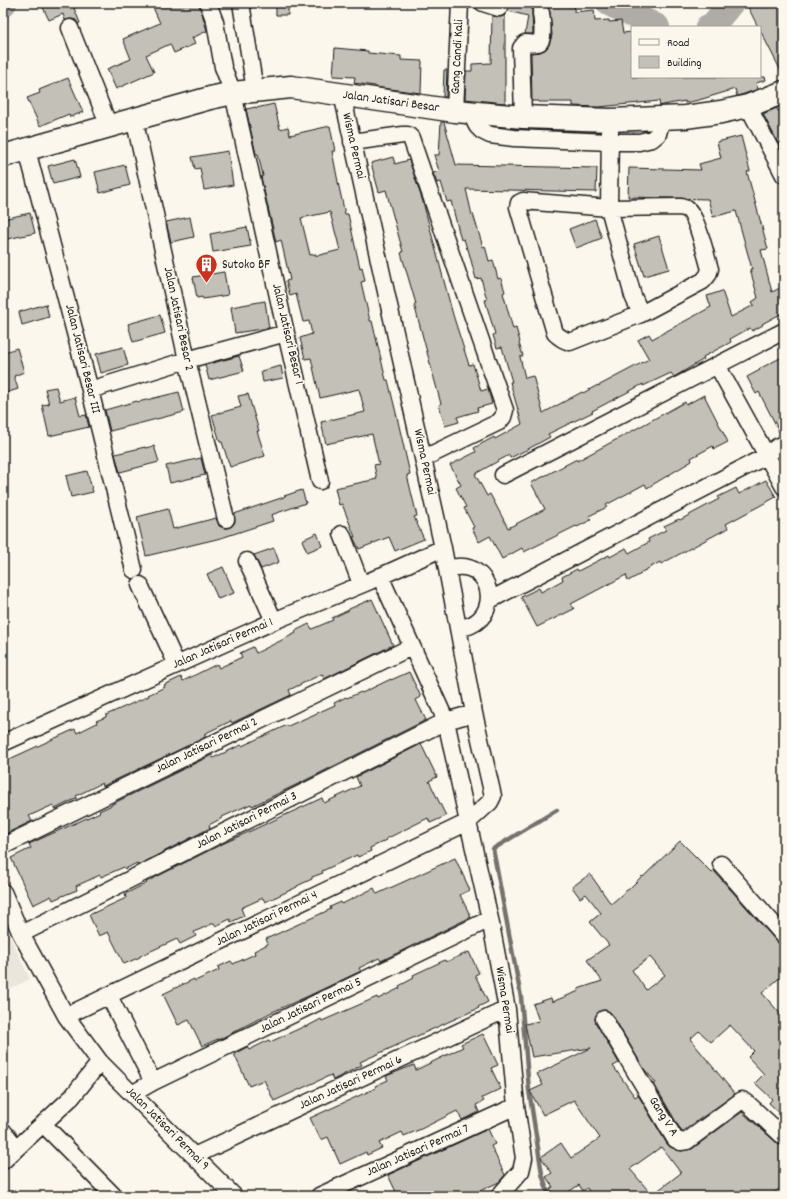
<svg xmlns="http://www.w3.org/2000/svg" width="787" height="1199" font-family="Dekko,sans-serif">
<style>
.built{fill:#eae6dc}
.lines{fill:none;stroke-linecap:round;stroke-linejoin:round}
.stream{stroke:#74726e;stroke-width:4.5}
.river{stroke:#afaca5;stroke-width:26}
.building{fill:#c3c0b8;stroke:#1c1c1c;fill-rule:evenodd}
.street-casing{stroke:#1c1c1c;stroke-width:19}
.secondary-casing{stroke:#1c1c1c;stroke-width:25}
.street{stroke:#fbf7ec;stroke-width:16}
.secondary{stroke:#fbf7ec;stroke-width:22}
.labels{text-anchor:middle;dominant-baseline:central;stroke-width:3.5;stroke-linejoin:round;paint-order:stroke}
.street-label{font-size:13px;fill:#1c1c1c;stroke:#fbf7ec}
.poi-label{font-size:13px;fill:#1c1c1c;stroke:#fbf7ec;text-anchor:start}
</style>
<rect width="100%" height="100%" fill="#fbf7ec"/>
<filter id="ink" filterUnits="userSpaceOnUse"><feTurbulence type="fractalNoise" baseFrequency=".025" numOctaves="2"/><feDisplacementMap in="SourceGraphic" scale="8" xChannelSelector="R" yChannelSelector="G"/><feConvolveMatrix kernelMatrix="1 2 1 2 8 2 1 2 1" color-interpolation-filters="sRGB"/></filter>
<g filter="url(#ink)">
<path class="built" d="M3 922 30 979 3 992Z"/>
<g class="lines">
<path class="stream" d="M549 1196 542 1174 529 1090 521 997 493 849 557 810"/>
<path class="river" d="M609 3 657 27
M3 4 4 3
M708 27 713 25 731 3"/>
</g>
<path class="building" d="M41 3H86L74 8 80 23 78 24 76 20 72 19 65 20 63 14 49 20Z
M151 3H199L207 31 192 38 195 44 174 53 170 44 146 55 154 72 116 89 107 69 131 59 123 39 160 23Z
M276 3H288V15H276Z
M507 3H575L574 12 594 10 595 21 609 20V22L621 21 623 33 632 32V77H765L766 80 756 83 758 89 744 94 737 96 735 89 699 100 685 103V101L663 105 660 106 659 101 599 107 573 106V102H539V101H532L531 53 540 52 546 49 549 45 552 35 550 12 548 7 544 4H539L535 6 532 9V14L533 34H525L528 16 508 11V6Z
M746 3H784V77L760 30V27H758Z
M505 15V103L465 99 466 71H472V64L491 63 492 16 501 17Z
M335 48 368 51V53L401 56V60L422 61 421 93 375 87V86L354 83 355 77 333 76Z
M444 70H447L446 97H443Z
M68 78 83 112 70 117 69 114 40 126 27 98 40 93 39 90Z
M274 104 280 129 288 127 290 135 330 126 335 151H332L339 187 345 214H348L360 268 362 267 365 281 361 282 370 321H372L386 380H388L397 417 410 474 407 475 417 516 414 517 424 539 395 551 389 537 359 549 353 537H355L342 504 339 505 335 488 377 479 374 465 379 464 372 434 326 444 321 422 365 412 359 389 320 398 311 358 305 359 300 338 312 334 309 321 303 322 296 294 290 296 286 281 290 280 281 240 276 242 261 177 263 176 258 154H256L246 109 256 107V108ZM330 212 340 250 316 256V254L310 255 301 218Z
M777 108 778 111 784 108V154L763 114Z
M441 122H444L456 165 597 168 596 192 466 189 472 215 473 214 483 247 485 246 489 261 493 260 498 279 501 278 505 292 503 293 513 329 516 328 520 342 519 343 523 356 520 357 525 378 533 376 543 413 582 392 583 393 598 385V386L649 359 638 340 649 334 652 339 711 307 707 296 722 291 731 317 754 305 752 302 758 298 750 269H752L736 211 713 217 708 199 628 197 629 168 701 170 699 164 721 158 717 142 741 136 750 171 747 172 768 249 761 250 772 292 784 286V312L762 324 763 325 752 331 750 328 730 339 731 342 703 357 704 359 674 377 671 373 643 386V384L592 411 593 412 548 434 550 437 528 449 510 458 509 455 475 474 487 496 490 494 508 528 545 509 531 483 577 459V461L685 402 686 405 704 395 728 442 714 449 713 446 691 458 692 461 647 488 645 484 606 505 607 507 589 516 591 520 577 527 576 526 524 552 522 548 502 559 490 536 479 542 472 528 474 527 464 508 466 507 456 488 461 485 450 465 476 452 474 448 494 437 495 439 522 424 510 382H512L502 347 497 348 493 335 495 334 485 300H487L481 278 476 279 468 249H467L464 239 461 240 451 201 447 202 441 182 437 183 433 173 439 171 434 155H439Z
M228 151 233 185 204 190 200 168 195 169 192 157Z
M393 157 395 164 409 160 423 202 453 315 469 365 473 364 481 391 488 389 492 404 477 408 478 411 457 417 459 422 445 426 439 405 441 404 414 304H416L401 253 403 252 386 190 379 192 371 163Z
M75 159 80 177 53 184 48 166Z
M125 165 130 185 100 193 95 172Z
M30 213 35 233 3 240V219Z
M190 217 194 237 171 242 166 222Z
M595 219 602 238 576 248 569 229Z
M247 227 251 246 213 252 210 234Z
M659 236 669 269 644 276 634 244Z
M224 272 228 295 203 299 202 297 197 298 193 277Z
M265 301 269 328 235 333 231 307Z
M46 304 49 317 22 325 19 312Z
M160 315 165 333 133 342 128 324Z
M123 347 128 365 101 373 96 354Z
M17 348 24 372 14 376 18 389 3 394V351L5 350V352Z
M239 356 244 371 209 380 205 365Z
M784 356V435H781L759 392 756 394 747 377 760 370 759 369Z
M281 366 283 378 263 382 261 371Z
M56 387 60 401 75 397 80 416 86 415 89 427 49 436 42 405 49 404 45 389Z
M179 392 184 412 110 431 105 410 137 401 138 402Z
M248 394 259 431H257L265 456 230 467 222 442H220L212 415 241 407 238 396Z
M154 446 159 462 120 472 115 454 145 447V448Z
M201 458 205 475 170 483 166 466Z
M87 471 93 492 71 497 66 476Z
M766 480 776 497 726 524 728 528 661 564 660 562 640 573 641 574 628 581 626 575 571 604 574 609 537 627 521 597 539 588 541 592 563 580 562 577 577 569 578 571 609 555 610 557 626 548 629 553 649 542 648 539 666 530 664 526 679 519 680 520 719 499 718 497 736 488 739 494Z
M302 490 306 503 271 515 273 521 221 538 146 556 137 517 168 509 173 529 216 518 219 526 224 528H228L232 526 235 522 234 514 284 497V496Z
M317 533 322 546 307 552 302 540Z
M274 548 279 562 261 569 254 555Z
M223 567 234 593 218 599 207 574Z
M372 599 393 645 324 679 322 674 289 690 291 695 232 723 231 721 204 734 205 736 204 738 103 786 102 783 76 796 77 798 55 809 53 805 29 816 32 821 3 835V762L75 729 77 733 97 723 96 721 106 717V715L149 696 148 695 165 687 164 685 181 677 183 681 217 664 219 668 242 657 240 653 253 647 256 653 296 633 295 631 309 624 312 629 333 620 332 618 349 610V609Z
M409 672 421 697 416 700 426 720 300 783 252 806 251 804 222 817V818L209 825 210 828 138 865 137 863 125 869 124 867 101 877 100 875 76 886 77 890 67 894 53 900 51 896 33 905 11 858 31 848 29 844 100 812 99 811 112 805V804L212 755 213 758 241 745 242 746 287 725 288 726 335 705 334 703 346 697 347 698 361 692 362 693 391 679V680Z
M421 744 437 777 429 781 446 816 430 823 428 818 386 839 387 840 370 848 371 851 358 857 357 855 322 871 323 873 312 877V879L297 886V887L265 902 263 898 241 908 244 916 231 922 230 919 216 926 214 923 194 932 196 936 180 944 177 939 140 956V957L124 964 108 932 99 936 89 915 126 898 125 894 147 883 146 882 218 846 322 798 324 803 360 786 356 777Z
M680 841 712 873 714 871 777 942 781 945H784V974L762 993 784 1018V1117L769 1103 772 1099 755 1083 764 1074 748 1057 754 1051 730 1025 711 1042 699 1031 690 1039 735 1094 682 1132 654 1084 656 1083 644 1069 612 1014 608 1011 604 1010 600 1011 596 1015 595 1019 596 1023 619 1063 613 1066 635 1097 638 1095 667 1144 670 1147 677 1150 682 1151 692 1149 742 1112 778 1144 784 1147V1185L770 1196H592L587 1188 583 1191 579 1185 562 1196H555L550 1189 553 1187 546 1177 552 1173 541 1157 561 1143 571 1158 600 1138 574 1100 543 1115 530 1091 543 1085 537 1074 591 1048 532 1057 525 1024 539 1021 533 1004 551 998 552 1002 579 991 578 989 602 981 587 960 609 945 590 922 601 913 586 894 580 898 572 887 590 874 611 904 627 890H628L642 876 643 877ZM650 957 665 975 646 990 632 970ZM661 1147 681 1173 652 1195 630 1169Z
M455 858 470 890 460 895 471 917 381 961 379 958 359 968 361 971 304 998 270 1013 218 1040V1039L202 1046 189 1020 178 1025 163 994 194 979 195 981 219 970 218 967 231 961 233 964 255 954 254 951 268 944 266 939 331 909 330 907 341 902 342 904 374 888 377 894 412 878Z
M469 952 479 973 475 975 488 1002 478 1007 479 1008 360 1062 362 1065 333 1080 331 1075 274 1101 264 1080 249 1086 234 1054 247 1047 249 1050 269 1040 270 1042 305 1026 306 1027 321 1019 322 1021 377 997 378 999 400 988 399 986 414 978 413 975 445 960 446 962Z
M483 1034 498 1065 491 1068 501 1089 482 1098 484 1101 476 1105 479 1112 462 1120 457 1111 421 1129 404 1136 402 1132 379 1143 382 1148 367 1155 366 1152 340 1164 328 1137 321 1140 310 1118 376 1088 375 1086 388 1080 386 1076 414 1065 416 1070 463 1047 461 1044Z
M488 1129 495 1144 491 1146 505 1175 499 1182 469 1196H398L388 1175Z"/>
<g class="lines">
<defs>
<path id="street" d="M208 3 215 22 223 67 233 93 286 333 320 481
M241 3 255 90
M483 3 499 8
M70 28 109 126
M342 94 443 548 474 713 493 796 490 802 468 822 490 919 507 1009 516 1106 524 1158 521 1171 499 1196
M748 106 784 175
M455 111 460 3
M470 112 477 126 482 131 490 135 514 138 610 142H639L652 139 658 134 662 119
M523 117 521 48 525 43C529 43 535 44 538 43 545 41 542 20 541 13
M134 118 187 360 226 519
M610 131 609 208 633 296 641 314
M352 142 403 135H408L411 138 505 410 503 417 499 422 424 458
M27 150 90 390 134 570
M523 201 609 208 681 207C683 208 685 208 687 209 697 215 706 257 710 269L708 275 703 281 641 314 570 342C563 340 560 338 555 333L518 207 519 203Z
M717 365 784 487
M90 390 187 360 286 333
M503 475 784 331
M342 534 361 584
M247 561 274 621
M448 569C451 569 454 567 457 567 491 564 501 611 471 625 467 627 463 627 459 628
M140 585 177 665
M490 600 766 456 777 447 784 444
M3 743 274 621 370 581 443 548
M3 846 411 647
M721 864 784 936
M3 892 21 934 66 1016 100 1062 234 1196
M21 934 446 721 474 713
M109 996 153 1082
M66 1016 468 822 446 721 380 576
M604 1019 675 1139 681 1142 687 1141 742 1100 746 1102 784 1137
M132 1094 153 1082 490 919
M43 1124 114 1196
M3 1131 17 1148
M194 1156 507 1009
M3 1161 72 1097 100 1062
M319 1196 516 1106"/>
<path id="secondary" d="M3 156 210 98 233 93 291 87 455 111 523 117 610 120 685 117 721 112 748 106 784 92"/>
</defs>
<use href="#street" class="street-casing"/>
<use href="#secondary" class="secondary-casing"/>
<use href="#street" class="street"/>
<use href="#secondary" class="secondary"/>
</g>
</g>
<defs>
<symbol id="building-pin" viewBox="-11 -11 22 30"><path d="M0 17L-7.5 6A9.5 9.5 0 1 1 7.5 6Z" fill="#c8321e" stroke="#fbf7ec"/><path d="M-4-6H4V6H1V3H-1V6H-4ZM-2.5-4.3h1.7v1.8h-1.7ZM.8-4.3h1.7v1.8H.8ZM-2.5-1h1.7V.8h-1.7ZM.8-1h1.7V.8H.8Z" fill="#fff"/></symbol>
</defs>
<g fill-rule="evenodd">
<use href="#building-pin" x="194" y="252" width="25" height="34"/>
</g>
<g class="labels">
<g class="street-label">
<text transform="translate(458 57) rotate(-87)">Gang Candi Kali</text>
<text transform="translate(391 102) rotate(8)">Jalan Jatisari Besar</text>
<text transform="translate(353 146) rotate(77)">Wisma Permai</text>
<text transform="translate(178 319) rotate(78)">Jalan Jatisari Besar 2</text>
<text transform="translate(287 334) rotate(77)">Jalan Jatisari Besar 1</text>
<text transform="translate(82 359) rotate(76)">Jalan Jatisari Besar III</text>
<text transform="translate(424 462) rotate(78)">Wisma Permai</text>
<text transform="translate(223 644) rotate(-24)">Jalan Jatisari Permai 1</text>
<text transform="translate(207 746) rotate(-26)">Jalan Jatisari Permai 2</text>
<text transform="translate(247 821) rotate(-27)">Jalan Jatisari Permai 3</text>
<text transform="translate(267 919) rotate(-26)">Jalan Jatisari Permai 4</text>
<text transform="translate(504 1000) rotate(81)">Wisma Permai</text>
<text transform="translate(311 1006) rotate(-26)">Jalan Jatisari Permai 5</text>
<text transform="translate(351 1083) rotate(-25)">Jalan Jatisari Permai 6</text>
<text transform="translate(663 1117) rotate(58)">Gang V A</text>
<text transform="translate(167 1129) rotate(45)">Jalan Jatisari Permai 9</text>
<text transform="translate(418 1151) rotate(-24)">Jalan Jatisari Permai 7</text>
</g>
<g class="poi-label">
<text x="222" y="265">Sutoko BF</text>
</g>
</g>
<rect width="787" height="1199" fill="none" stroke="#fbf7ec" stroke-width="16"/>
<rect x="8" y="8" width="771" height="1183" fill="none" stroke="#1c1c1c" stroke-width="1.5" filter="url(#ink)"/>
<rect x="631" y="26" width="130" height="52" fill="#fbf7ec" stroke="#a29f99"/>
<rect x="639" y="39" width="20" height="6" fill="#fbf7ec" stroke="#a29f99"/>
<text x="667" y="46" font-size="12" fill="#1c1c1c">Road</text>
<rect x="639" y="56" width="20" height="12" fill="#c3c0b8" stroke="#a29f99"/>
<text x="667" y="66" font-size="12" fill="#1c1c1c">Building</text>
</svg>
